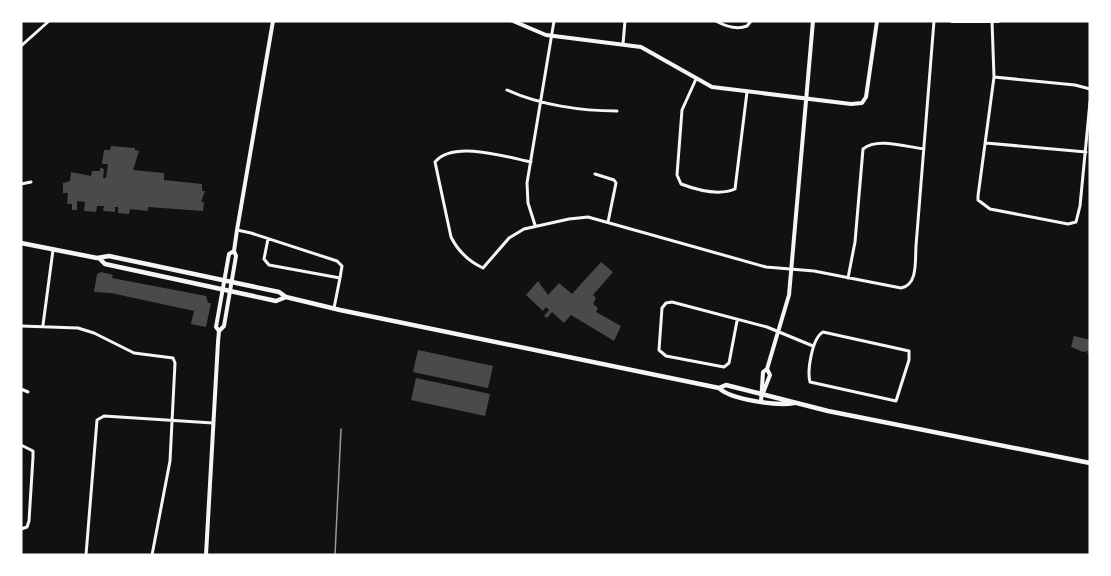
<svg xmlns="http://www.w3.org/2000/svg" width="1111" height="576" font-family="'Asap Condensed',sans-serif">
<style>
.building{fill:#4a4a4a}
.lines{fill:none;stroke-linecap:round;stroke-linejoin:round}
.minor{stroke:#f5f5f5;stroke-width:3}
.tertiary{stroke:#f5f5f5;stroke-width:4}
.secondary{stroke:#f5f5f5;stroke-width:4.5}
.rail{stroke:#9a9a9a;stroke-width:1.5}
</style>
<rect width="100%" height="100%" fill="#111"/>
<path class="building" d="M111 146 135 148V150L139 151 133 170 164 173V180L202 184V191H205L201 202H204L203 211 148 207V211L130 209 129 214 118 213V207H115V212L103 211 104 206H97L96 212 84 211 85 202 77 201V210H72V204H67L68 193H63V183L70 181 71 172 91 176 92 171H100V168L104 169 103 178H106L108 164H102L104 150H110Z
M601 262 613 272 593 295 596 298 593 304 598 308 596 312 621 326 614 341 571 315 564 323 552 312 547 318 544 316 549 310 546 307 543 311 526 295 538 281 548 295 559 283 572 294Z
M101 272 113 275 112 278 206 296 208 303H211L206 327 191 324 194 311 111 293 94 292 97 274Z
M1074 336 1090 340V354L1087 353 1088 351 1083 352 1071 347Z
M418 350 493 366 488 388 413 372Z
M416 378 490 394 485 416 411 400Z"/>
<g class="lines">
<path class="minor" d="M716 21C725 26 737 30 747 26L751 21
M992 21 994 77 978 196V200L990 209 1068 224 1076 222 1080 206 1090 102
M623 44 625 21
M21 46 49 21
M994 77 1075 85 1090 89
M696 79 682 110 677 175 681 184C697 190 719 196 735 189L747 92
M507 90C539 105 582 111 617 111
M986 143 1086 152
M531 162C507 157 453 140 435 162L451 237C458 251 468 261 483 268L509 238 524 229 569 219 588 217 766 267 814 271 901 288C918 285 915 261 916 246L934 21
M595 174 614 180 616 183 608 222
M21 184 31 182
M535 225 528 203 527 183 554 21
M237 230 251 233 337 261 342 266 340 278 269 265 264 259 268 239
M848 278 855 242 863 149C877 137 906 147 924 149
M334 308 340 278
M737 321 729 363 724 367 666 356 659 350 662 308 666 303 672 302 767 327 813 346
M43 325 53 250
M21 326 78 328 94 333 134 353 173 358 175 363 170 461 152 555
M823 332 909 351V360L896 401 810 382C807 371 812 338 823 332Z
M21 389 28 392
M21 445 33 451V457L29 521 27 527 21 529
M86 555 97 420 104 416 213 423"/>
<path class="tertiary" d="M513 21 546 35 641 47 712 87 851 104 862 103 866 97 877 21
M952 21H998
M219 331 216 327 229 254 234 251
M763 393 770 375 767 369
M761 402 763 372 767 369 789 295 813 21
M206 555 218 342 219 331 224 326 236 256 234 251 237 230 273 21"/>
<path class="secondary" d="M21 243 97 258 109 256 279 292 286 297 340 310 719 388C731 400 778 406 794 403
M99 258 105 264 276 301 286 297
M719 388 726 385 828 411 1090 463"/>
<path class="rail" d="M335 555 341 429"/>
</g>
<rect width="1111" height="576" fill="none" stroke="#ffffff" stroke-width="45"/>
</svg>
